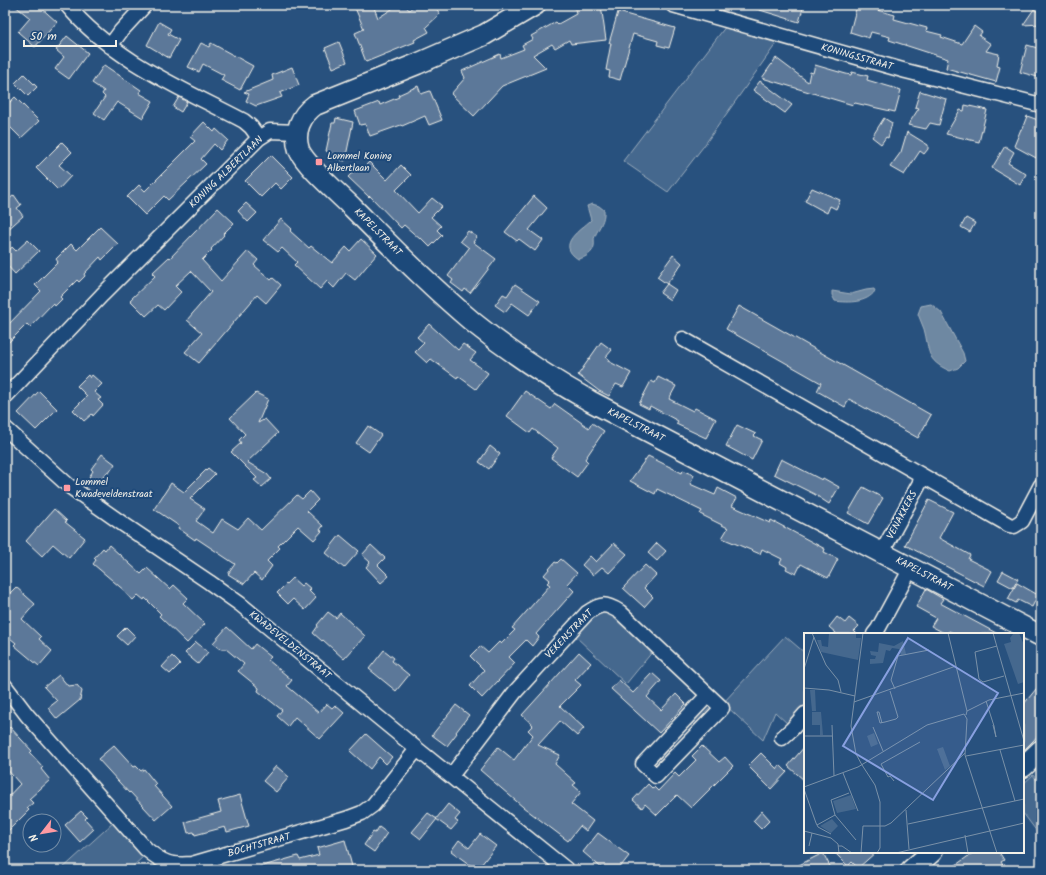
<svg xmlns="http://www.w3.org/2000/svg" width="1046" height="875" font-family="Kalam,sans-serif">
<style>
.green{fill:#45688e;stroke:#9cacbb}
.water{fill:#6e88a2;stroke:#a4b2be}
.building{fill:#5b7899;stroke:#f4f1e8}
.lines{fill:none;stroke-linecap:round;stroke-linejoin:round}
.minor-casing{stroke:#f4f1e8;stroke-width:17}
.secondary-casing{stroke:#f4f1e8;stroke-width:23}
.minor{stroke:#1f4a7a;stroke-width:14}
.secondary{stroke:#1f4a7a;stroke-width:20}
.poi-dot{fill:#ff9aa2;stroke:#1f4a7a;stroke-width:1.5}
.labels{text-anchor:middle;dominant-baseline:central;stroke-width:4;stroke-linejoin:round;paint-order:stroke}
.street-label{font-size:10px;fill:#f4f1e8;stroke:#1f4a7a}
.poi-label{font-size:10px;fill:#f4f1e8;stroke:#1f4a7a;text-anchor:start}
.inset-road{fill:none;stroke:#7a91a8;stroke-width:1}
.view{fill:#88a0e0;fill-opacity:0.15;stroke:#88a0e0;stroke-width:2}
.inset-edge{fill:none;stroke:#f4f1e8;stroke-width:2}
</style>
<rect width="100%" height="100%" fill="#28517e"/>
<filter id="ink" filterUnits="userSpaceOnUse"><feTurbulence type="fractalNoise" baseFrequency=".025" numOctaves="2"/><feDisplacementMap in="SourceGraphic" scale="8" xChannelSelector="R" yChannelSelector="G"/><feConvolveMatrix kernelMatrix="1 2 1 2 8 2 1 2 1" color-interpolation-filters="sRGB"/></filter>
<g filter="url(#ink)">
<path class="green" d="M726 26 778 41 703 147 668 192 623 161Z
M603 612 612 613 653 651 626 684 575 636C583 627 592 614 603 612Z
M785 636 805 653V708L790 726 775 712 763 740 723 703Z
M706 705H709L712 708V711L694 728 690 725 691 721Z
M667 747 672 749 673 753 656 770 652 762Z
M1033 775 1041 786V837L1023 813V784Z
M115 821 145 855 129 870H61Z"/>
<path class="water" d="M592 204 599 206 604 210C605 221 599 227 595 236 593 240 595 242 594 246 593 253 585 258 578 259 555 244 581 230 591 220L587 206Z
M874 289 875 291C867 303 848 303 835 301L832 295V291L851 294 866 290Z
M931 304 941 312 963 353 965 361 958 368 950 371C925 360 930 351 924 329 922 324 920 319 918 314L921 306Z"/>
<path class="building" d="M14 5H38L57 22 35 47 18 32 30 18Z
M363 5H373L378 18 392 9 393 5H405L409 10 415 5H434L440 14 426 27 429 32 414 40 415 42 366 62 355 33 364 29 355 8Z
M601 5 606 40 571 44 569 40 555 48 552 44 533 55 546 68 502 86 474 116 451 94 465 78 462 71 500 54 501 58 524 49 522 45 533 39 531 36 556 22 558 24 576 14 575 8Z
M750 5H804L799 22 750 7Z
M857 5H879L877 10 895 15 894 19 927 28 926 31 942 35 941 37 962 44 974 26 982 32 979 36 991 44 986 51 999 54 997 66 1000 67 996 82 946 68 948 59 889 40 890 37 871 32 869 38 850 32Z
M1034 9 1041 14V24L1023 25Z
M618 12 675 28 669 48 657 45 658 41 633 34 620 80 609 77 610 71 606 70 611 43H609Z
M159 22 171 29 168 34 179 40 169 58 147 45Z
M67 36 88 53 69 79 55 69 64 57 56 50Z
M339 42 347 62 333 68 325 48Z
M201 43 209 47 211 43 253 66 240 90 221 80 224 75 203 64 199 72 188 67Z
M1027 45 1041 49V78L1020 72Z
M776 58 808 82 810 72 813 73 815 65 846 74 851 75 852 72 868 76 867 80 901 90 895 112 855 103 853 105 762 78Z
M104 65 141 90 139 93 153 101 143 118 117 102 104 120 94 113 105 97 102 94 104 91 92 83Z
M292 67 299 85 280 93 282 97 256 106 246 101 249 94 244 92 273 80 272 75Z
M24 74 37 87 28 96 15 83Z
M760 81 792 105 785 113 753 90Z
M418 86 421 94 430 91 442 120 429 125 425 116 402 126 401 125 370 136 365 124 360 125 355 111 379 102 380 105 399 97 398 95Z
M920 91 946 99 939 125 930 123 926 129 908 125 919 108 915 107Z
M15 97 39 121 21 138 5 122V107Z
M179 97 187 102 181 112 173 107Z
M965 105 987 110 979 142 946 134 960 110 964 111Z
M1027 116 1041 121V154L1038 159 1014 146 1021 129H1022Z
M336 118 353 122 345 161 328 157 329 152 326 151 332 123H335Z
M884 118 892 123 888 138 886 137 881 144 872 137Z
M204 122 214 132 216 129 228 140 220 150 214 144 201 159 206 164 168 200 164 196 145 215 127 197 139 185 145 191 195 141 190 137Z
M907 132 928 145V149L924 154 920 151 904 175 890 167 901 152Z
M62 142 72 152 59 165 71 176 58 190 36 168Z
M1005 146 1014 152 1008 163 1026 174 1020 185 992 168Z
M271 155 293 177 281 189 275 183 261 197 245 181Z
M369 162 387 180 401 165 411 175 396 190 418 213 432 198 442 206 431 217 441 226 437 230 442 235 430 247 421 238 420 239 404 225 401 228 370 196 369 197 348 177 359 166 362 169Z
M812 188 840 200 836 209 830 206 827 213 805 201Z
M14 195 21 205 17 208 23 216 5 232V203Z
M534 196 547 208 529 230 543 240 535 251 519 239 517 241 505 232Z
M246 203 257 213 248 222 238 211Z
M218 208 234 223 223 234 224 235 211 249 212 250 202 260 221 281 248 251 258 260 254 265 271 280 273 278 281 285 266 303 257 295 199 363 185 352 202 333 187 320 211 292 191 271 175 286 181 292 164 310 158 305 146 316 130 300 155 276 152 273 169 257 170 258Z
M966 218 975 223 970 232 961 227Z
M281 219 292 229 290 231 309 248 311 246 332 263 346 247 350 251 361 239 377 254 355 280 346 273 334 288 327 281 320 289 294 265 297 262 282 248 278 252 263 240Z
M100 227 118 244 102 260 100 257 84 274 85 276 79 282 77 280 60 297 62 299 55 306 53 303 30 327 27 324 5 346V328L41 291 35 285 58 262 56 259 71 244 77 250Z
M468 231 477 237 473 242 496 259 470 293 465 289 463 292 451 283 453 280 448 276 469 248 460 241Z
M28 240 39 251 15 274 5 263 9 259 5 255 12 247 16 251Z
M673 255 682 263 667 284 657 277Z
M515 284 540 301 529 315 512 303 505 312 495 305 503 294 507 296Z
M667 284 676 290 670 300 660 293Z
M739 306 931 415 918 438 849 399 845 407 817 391 821 383 726 329Z
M429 324 458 350 463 344 476 353 470 360 488 373 476 389 458 376 457 378 431 359 427 363 415 352 424 343 417 337Z
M601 342 612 350 606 357 609 359 608 361 631 373 623 387 616 384 609 396 599 391 578 375Z
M88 375 90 378 92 375 102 384 94 392 101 398 98 400 103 405 93 416 92 414 84 421 73 410 87 396 77 386Z
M658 377 676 386 669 399 693 411 695 408 716 419 706 438 676 424 678 421 650 406 649 409 639 404 651 381 655 383Z
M39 391 57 409 36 430 18 413Z
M525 391 551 409 555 404 589 428 592 423 604 431 585 459 588 462 577 477 551 458 558 448 533 429 530 433 507 416Z
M256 393 268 399 258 423 265 419 278 433 247 462 267 474 271 479 262 487 254 480 257 478 231 452 241 443 239 440 245 434 230 418Z
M737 425 756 434 754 436 762 440 752 460 726 446Z
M368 426 381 435 369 452 356 443Z
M490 446 500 454 489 469 479 462Z
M102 454 115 464 109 473 107 472 98 484 89 477 93 471 91 469Z
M648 456 682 473 683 470 694 475 690 484 715 495 718 488 737 498 732 506 770 523 771 520 825 549 824 552 838 559 828 578 801 564 796 574 786 569 787 567 780 563 782 559 762 549 760 554 722 538 728 528 700 514 702 511 657 489 655 494 630 481Z
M781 459 822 480 823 478 839 487 829 504 814 494 774 474Z
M208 468 215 474 190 499 205 509 196 521 213 533 222 519 238 529 248 518 261 530 297 495 302 499 310 491 318 500 307 511 323 526 320 530 322 531 314 540 298 526 278 546 280 548 267 561 272 566 262 580 254 573 244 584 228 574 235 564 196 538 195 540 178 528 179 526 154 509 171 483 184 492Z
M863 487 883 498 868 524 848 513Z
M929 500 953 512 939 538 970 555 968 559 992 571 984 586 905 545Z
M54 509 67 521 65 522 85 538 69 558 53 544 42 556 26 541Z
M340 535 359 551 344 568 326 553Z
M614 543 627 554 609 573 602 567 593 575 582 565 590 556 596 562Z
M657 543 666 551 657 561 648 553Z
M109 545 141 574 147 568 170 589 174 585 188 598 183 603 205 624 187 643 159 616 161 614 145 598 144 600 138 595 133 600 125 593 126 592 93 564 96 560 94 558 103 548 105 550Z
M371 545 385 558 378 565 389 576 381 583 366 567 370 562 362 555Z
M561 559 577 573 567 584 574 591 536 634 539 637 532 646 526 640 509 657 515 663 482 698 470 686 484 670 470 656 480 646 488 653 499 642 501 644 515 630 512 628 550 585 547 583 550 580 544 575 555 562 557 563Z
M645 565 656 575 644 588 653 597 644 607 623 588Z
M1003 571 1018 579 1013 588 998 580Z
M292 578 301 586 304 583 311 589 309 591 316 598 305 610 293 599 288 604 277 593Z
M1017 583 1038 595 1032 607 1018 600 1016 603 1008 599Z
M16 587 35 604 22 619 41 637 39 639 52 651 39 666 14 645 16 643 5 634V590L9 594Z
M926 589 943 599 940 603 998 634H956L949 631 947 634H946L931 626 936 618 916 607Z
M328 612 336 618 340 613 365 636 344 659 323 640 322 641 313 633 318 626 317 625Z
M837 617 845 623 849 618 859 626 854 631 857 634H835L836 633 829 627Z
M126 627 135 636 127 645 117 636Z
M227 627 251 649 255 644 271 657 268 660 292 680 287 686 319 713 327 704 332 708 335 705 344 713 320 739 295 717 288 726 277 716 282 710 258 691 259 688 238 671 244 664 226 649H221L213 643Z
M196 642 208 652 198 664 185 653Z
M384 650 394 658 392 661 409 675 396 691 369 669Z
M579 652 591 663 575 680 581 685 560 706 584 728 577 736 560 721 538 745 560 755 555 764 576 783 573 785 581 792 571 804 593 821 586 831 580 826 568 841 523 807 480 770 498 747 514 760 533 735 528 730 533 725 522 715Z
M172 656 180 664 170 674 162 667Z
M652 673 661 681 647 697 661 710 676 694 686 704 659 733 611 689 619 680 633 693Z
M59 675 68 686 77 685 82 691 80 700 57 719 48 708 57 701 44 687Z
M1041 683V732L1033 741 1023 751V705Z
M456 705 469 715 456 732 457 733 447 746 432 735Z
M10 727 32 751 30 753 43 767 41 769 50 780 29 799 33 803 27 808 29 810 5 834V800L20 784 5 767V732Z
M366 734 392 757 386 764 379 757 370 769 350 751Z
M114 745 134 767 136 766 141 771 144 769 156 784 154 786 172 806 156 820 130 792 129 793 98 759Z
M702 746 719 762 725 757 733 766 691 808 677 795 657 815 645 804 642 808 633 800 648 784 653 789 654 787 658 791 675 773 679 777 696 760 692 756Z
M805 746V781L788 766Z
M761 753 777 769 780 765 787 772 771 789 748 766Z
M276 766 289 777 276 792 263 781Z
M240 795 249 826 227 832 225 827 195 835 194 832 188 833 185 822 221 812 218 801Z
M448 804 460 814 455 820 458 822 451 830 436 819Z
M81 811 87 817 85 819 94 829 80 842 65 825Z
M762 811 770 820 761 829 753 821Z
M428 813 437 819 421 839 412 832Z
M379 827 387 833 374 852 364 845 373 832 375 833Z
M598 833 629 856 618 870H604L583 852Z
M480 834 496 846 477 870 451 851 459 840 469 848Z
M345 840 353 870H259V867L298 856 300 860 319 855 317 848Z
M834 852H876L858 868 852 862 848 866Z
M974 852H999L1004 860 1001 862 1006 870H949Z
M823 853 832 870H789Z"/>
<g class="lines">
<defs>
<path id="minor" d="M67 5C112 60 183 89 244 121L251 127 259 138
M673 5 906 71 1041 105
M110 46 121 31 145 5
M683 339 1009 525 1014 526 1022 521 1041 485
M5 397 102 295 259 138 270 131 298 132
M5 428 69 486 123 524 209 582 240 604 417 749 567 870
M882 552 923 477
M874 634 878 629 911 568
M5 686 27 715 146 849C163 863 170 866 192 864L346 819 362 813 373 805 417 749
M782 738 792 729 805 714
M451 776 515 692 587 613C601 603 605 603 620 612L722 708 656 776 643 764 708 695"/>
<path id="secondary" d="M535 5 484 35 417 64 315 105C301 115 293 132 299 150 306 166 339 194 353 208 392 247 431 287 474 323 510 352 549 378 590 401L1041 636
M1023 767 1041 750
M911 870 932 852"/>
</defs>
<use href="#minor" class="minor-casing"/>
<use href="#secondary" class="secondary-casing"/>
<use href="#minor" class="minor"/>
<use href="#secondary" class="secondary"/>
</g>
</g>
<g class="poi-dot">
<rect x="315" y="158" width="8" height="8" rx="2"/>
<rect x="63" y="484" width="8" height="8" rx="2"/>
</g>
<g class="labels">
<g class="street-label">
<text transform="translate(857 57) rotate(16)">KONINGSSTRAAT</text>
<text transform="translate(226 172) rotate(-44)">KONING ALBERTLAAN</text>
<text transform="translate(378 232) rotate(45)">KAPELSTRAAT</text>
<text transform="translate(636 425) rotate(27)">KAPELSTRAAT</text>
<text transform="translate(902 515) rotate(-62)">VENAKKERS</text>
<text transform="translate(924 574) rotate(28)">KAPELSTRAAT</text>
<text transform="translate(569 634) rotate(-46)">VEKENSTRAAT</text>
<text transform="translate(290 645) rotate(39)">KWADEVELDENSTRAAT</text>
<text transform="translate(259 845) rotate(-16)">BOCHTSTRAAT</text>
</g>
<g class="poi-label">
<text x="327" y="156">Lommel Koning<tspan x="327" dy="12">Albertlaan</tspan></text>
<text x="75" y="482">Lommel<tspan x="75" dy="12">Kwadeveldenstraat</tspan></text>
</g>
</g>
<g transform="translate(804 633)">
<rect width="220" height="220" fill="#28517e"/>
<path d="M25 0H52V5H57L54 27 17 19 13 7H17L18 13 24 14ZM215 0 220 12V49L214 51 200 11 207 9 206 5 209 1ZM99 8 102 21 97 22 95 16 88 15 86 18 82 17 79 30 66 31V26H71L72 23 67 22 66 18 74 19 75 10 90 13ZM6 57H11L12 78H8ZM8 79H17L19 102H16V92H8ZM70 100 74 111 67 114 63 103ZM139 114 146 133 141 137 133 116ZM47 162 52 176 33 180 29 168ZM28 186 34 193 27 200 16 193Z" fill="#45688e"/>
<path class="inset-road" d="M8 0 22 32 34 47 37 59M144 0 163 78 162 82M189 0 220 108M193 13 171 19 175 46 179 49 200 43M0 36 10 4M0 55 25 57 51 63M91 56 87 47 94 23 125 17M182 68 190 93 192 104 189 92M50 69 152 33M163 78 185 67 220 60M78 90 75 79H73L76 90 81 89 92 86 94 84 86 58M28 92 30 143M69 94 79 118M0 103H28M196 117 211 168M162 123 220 112M58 132 71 152 76 169V215L73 220M58 132 52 121 47 93 59 0M39 140 54 178M90 148 86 143 84 144 77 131 116 109M0 154 54 134 123 92 160 81 163 86 161 122 193 220M0 156 12 190 14 194 27 201M102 177 105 216M31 182 27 167 45 160M31 182 52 207M104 191 220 166M13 192 31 182M0 198 27 205 34 211 35 220M161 202 164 220M5 213 8 200M34 213H38L48 220M57 220 59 193H81L87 190 161 120M92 220 220 190"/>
<path class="view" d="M104 5 194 60 129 167 39 113Z"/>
<rect width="220" height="220" class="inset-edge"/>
</g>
<rect width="1046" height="875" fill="none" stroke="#1f4a7a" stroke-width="20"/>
<rect x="10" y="10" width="1026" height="855" fill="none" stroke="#f4f1e8" stroke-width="1.5" filter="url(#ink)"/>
<g transform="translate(42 833) rotate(239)"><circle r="19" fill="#1f4a7a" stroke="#748da6"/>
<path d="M0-3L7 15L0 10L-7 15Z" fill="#ff9aa2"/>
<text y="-6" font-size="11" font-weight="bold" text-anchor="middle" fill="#f4f1e8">N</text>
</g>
<path d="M24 40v6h92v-6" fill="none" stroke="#f4f1e8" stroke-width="2"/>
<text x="30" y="40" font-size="12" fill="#f4f1e8" stroke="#1f4a7a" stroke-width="3" paint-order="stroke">50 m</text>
</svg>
